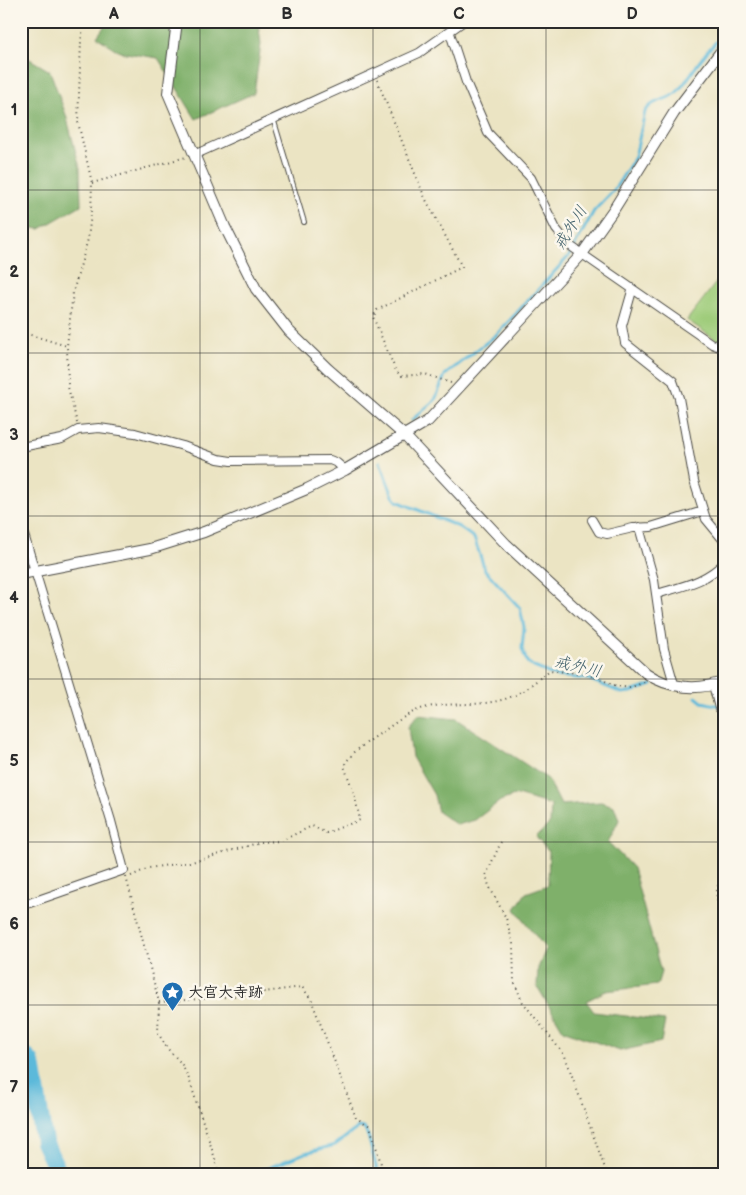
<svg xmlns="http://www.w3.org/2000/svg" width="746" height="1195" font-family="'Balsamiq Sans','Klee One',sans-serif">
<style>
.green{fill:#9fcc7a;stroke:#657c52}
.forest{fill:#7fb06a;stroke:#556e4a}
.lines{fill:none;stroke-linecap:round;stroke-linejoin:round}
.stream{stroke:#5cb9da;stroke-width:3}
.river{stroke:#5cb9da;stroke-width:18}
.service-casing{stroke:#484742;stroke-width:6}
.minor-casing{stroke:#484742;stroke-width:10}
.tertiary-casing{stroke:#484742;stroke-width:12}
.path{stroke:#484742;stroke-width:2;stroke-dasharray:1 4;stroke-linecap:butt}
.service{stroke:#fff;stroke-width:4}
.minor{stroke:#fff;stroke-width:8}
.tertiary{stroke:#fff;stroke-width:10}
.grid{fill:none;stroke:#2b2b2b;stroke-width:1;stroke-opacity:0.55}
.labels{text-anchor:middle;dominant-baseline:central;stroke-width:5;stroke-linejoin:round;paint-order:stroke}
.poi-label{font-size:15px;font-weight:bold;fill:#2b2b2b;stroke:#fbf7ec;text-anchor:start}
.water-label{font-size:16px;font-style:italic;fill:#3c5d68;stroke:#fbf7ec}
.neatline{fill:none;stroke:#2b2b2b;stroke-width:2}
.grid-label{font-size:16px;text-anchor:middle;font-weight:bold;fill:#2b2b2b}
</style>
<rect width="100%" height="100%" fill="#fbf7ec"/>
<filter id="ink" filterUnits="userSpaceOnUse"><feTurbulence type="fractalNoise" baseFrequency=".02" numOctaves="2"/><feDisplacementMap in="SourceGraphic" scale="10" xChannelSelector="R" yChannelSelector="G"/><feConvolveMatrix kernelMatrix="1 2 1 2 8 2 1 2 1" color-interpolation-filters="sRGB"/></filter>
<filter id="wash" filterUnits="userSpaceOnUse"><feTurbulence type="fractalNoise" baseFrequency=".0096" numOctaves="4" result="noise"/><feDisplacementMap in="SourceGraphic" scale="20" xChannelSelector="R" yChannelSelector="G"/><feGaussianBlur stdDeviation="1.12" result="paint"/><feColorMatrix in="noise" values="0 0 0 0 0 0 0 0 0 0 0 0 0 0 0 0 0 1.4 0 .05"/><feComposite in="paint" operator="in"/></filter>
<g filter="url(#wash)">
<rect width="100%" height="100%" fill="#ebe4c3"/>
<path class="green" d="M725 271V346L687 320Z"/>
<path class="forest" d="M108 21H258L261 44 254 93 196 119 158 58 120 52 97 37Z
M21 54 50 71 66 115 80 168 81 205 40 229 21 227Z
M418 715 456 719 548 779 561 805 601 802 614 806 619 820 608 842 633 868 661 972 657 985 606 991 586 1001 594 1012 665 1021 661 1042 620 1051 563 1030 537 986 538 968 546 949 515 909 526 893 548 885 549 852 536 837 550 823 551 805 517 795 500 801 475 820 457 825 438 812 434 795 412 757 408 727Z"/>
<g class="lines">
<path class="stream" d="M412 420 435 400 445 375 496 335 569 256 594 211 614 190 635 157 645 112C653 98 667 102 677 92 687 82 694 68 703 57 709 48 717 41 725 34
M380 462 393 496 397 501 459 527 474 538 485 570 520 608 524 627 522 649 527 662 534 667 555 676 588 679 622 693 631 692 652 685
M696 697 702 702 725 707
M725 879 720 889 725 911
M228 1174 266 1169 305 1153 335 1145 359 1127 364 1128 368 1136 378 1174"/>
<path class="river" d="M21 1052 30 1061 33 1069 44 1142 59 1174"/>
</g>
</g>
<g filter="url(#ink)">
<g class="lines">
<defs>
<path id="service" d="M273 118 304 222"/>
<path id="minor" d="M450 33 466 82 488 133 531 178 556 229 569 245 712 344 725 349
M194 155 419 53 464 21
M632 291 622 326 625 343 673 381 679 398 694 481 706 519 725 542
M21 447 62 439 78 430 99 428 135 433 183 446 218 459 231 461 330 460 337 463 345 470
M592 520 599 532 607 534 633 528 651 527 703 511
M21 525 111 821 124 870 21 906
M639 527 654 580 664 649 674 684
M657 594C683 586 706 582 725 562
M713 685 719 708 725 712"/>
<path id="tertiary" d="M177 21 168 93 225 227 256 289 289 331 328 369 404 435 506 544 646 673C669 689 699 691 725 681
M21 574 150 549 204 532 307 489 345 470 428 421 582 254 614 209 674 113 725 46"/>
</defs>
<use href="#service" class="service-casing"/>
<use href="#minor" class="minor-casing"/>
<use href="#tertiary" class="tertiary-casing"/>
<path class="path" d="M377 80 425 198 462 267 377 310 373 317 396 371 402 376 425 374 451 383
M92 183 186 157
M21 332 67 346
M77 423 68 387 67 346 73 292 88 239 91 214 92 183 78 122 81 41 84 21
M501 842 486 875 489 886 506 918 513 944 514 981 522 1001 565 1056 607 1174
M725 872C712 889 716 905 725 924
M131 876 149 868 196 861 261 842 281 841 312 826 326 833 360 820 354 793 344 766C351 752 365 744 378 735 394 724 409 711 428 707 454 702 479 707 505 699 524 693 534 682 550 670 562 672 576 672 588 675 610 680 620 695 644 682
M126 877 159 1002 158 1033 167 1048 181 1063 189 1079 220 1174
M159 1002 226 997 302 987 311 999 356 1118 370 1126 384 1174"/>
<use href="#service" class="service"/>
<use href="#minor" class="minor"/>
<use href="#tertiary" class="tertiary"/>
</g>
</g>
<path class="grid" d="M200 21V1174M373 21V1174M546 21V1174M21 190H725M21 353H725M21 516H725M21 679H725M21 842H725M21 1005H725"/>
<defs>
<symbol id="sight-pin" viewBox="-11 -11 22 30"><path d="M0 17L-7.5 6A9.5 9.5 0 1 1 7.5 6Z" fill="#1f6fb2" stroke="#fbf7ec"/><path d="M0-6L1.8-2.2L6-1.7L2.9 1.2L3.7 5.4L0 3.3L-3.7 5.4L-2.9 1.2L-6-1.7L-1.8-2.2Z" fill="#fff"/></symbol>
</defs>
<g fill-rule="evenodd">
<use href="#sight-pin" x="160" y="980" width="25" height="34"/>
</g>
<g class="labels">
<g class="poi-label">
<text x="188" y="992">大官大寺跡</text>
</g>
<g class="water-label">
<text transform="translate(571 228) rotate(-58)">戒外川</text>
<text transform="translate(578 667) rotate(13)">戒外川</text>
</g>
</g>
<rect width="746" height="1195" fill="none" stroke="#fbf7ec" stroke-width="55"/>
<rect x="28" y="28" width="690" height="1140" class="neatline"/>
<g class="grid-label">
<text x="114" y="19">A</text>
<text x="287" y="19">B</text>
<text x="459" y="19">C</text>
<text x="632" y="19">D</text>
<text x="14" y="115">1</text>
<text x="14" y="277">2</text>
<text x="14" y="440">3</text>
<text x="14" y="603">4</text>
<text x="14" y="766">5</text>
<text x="14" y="929">6</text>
<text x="14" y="1092">7</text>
</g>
</svg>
